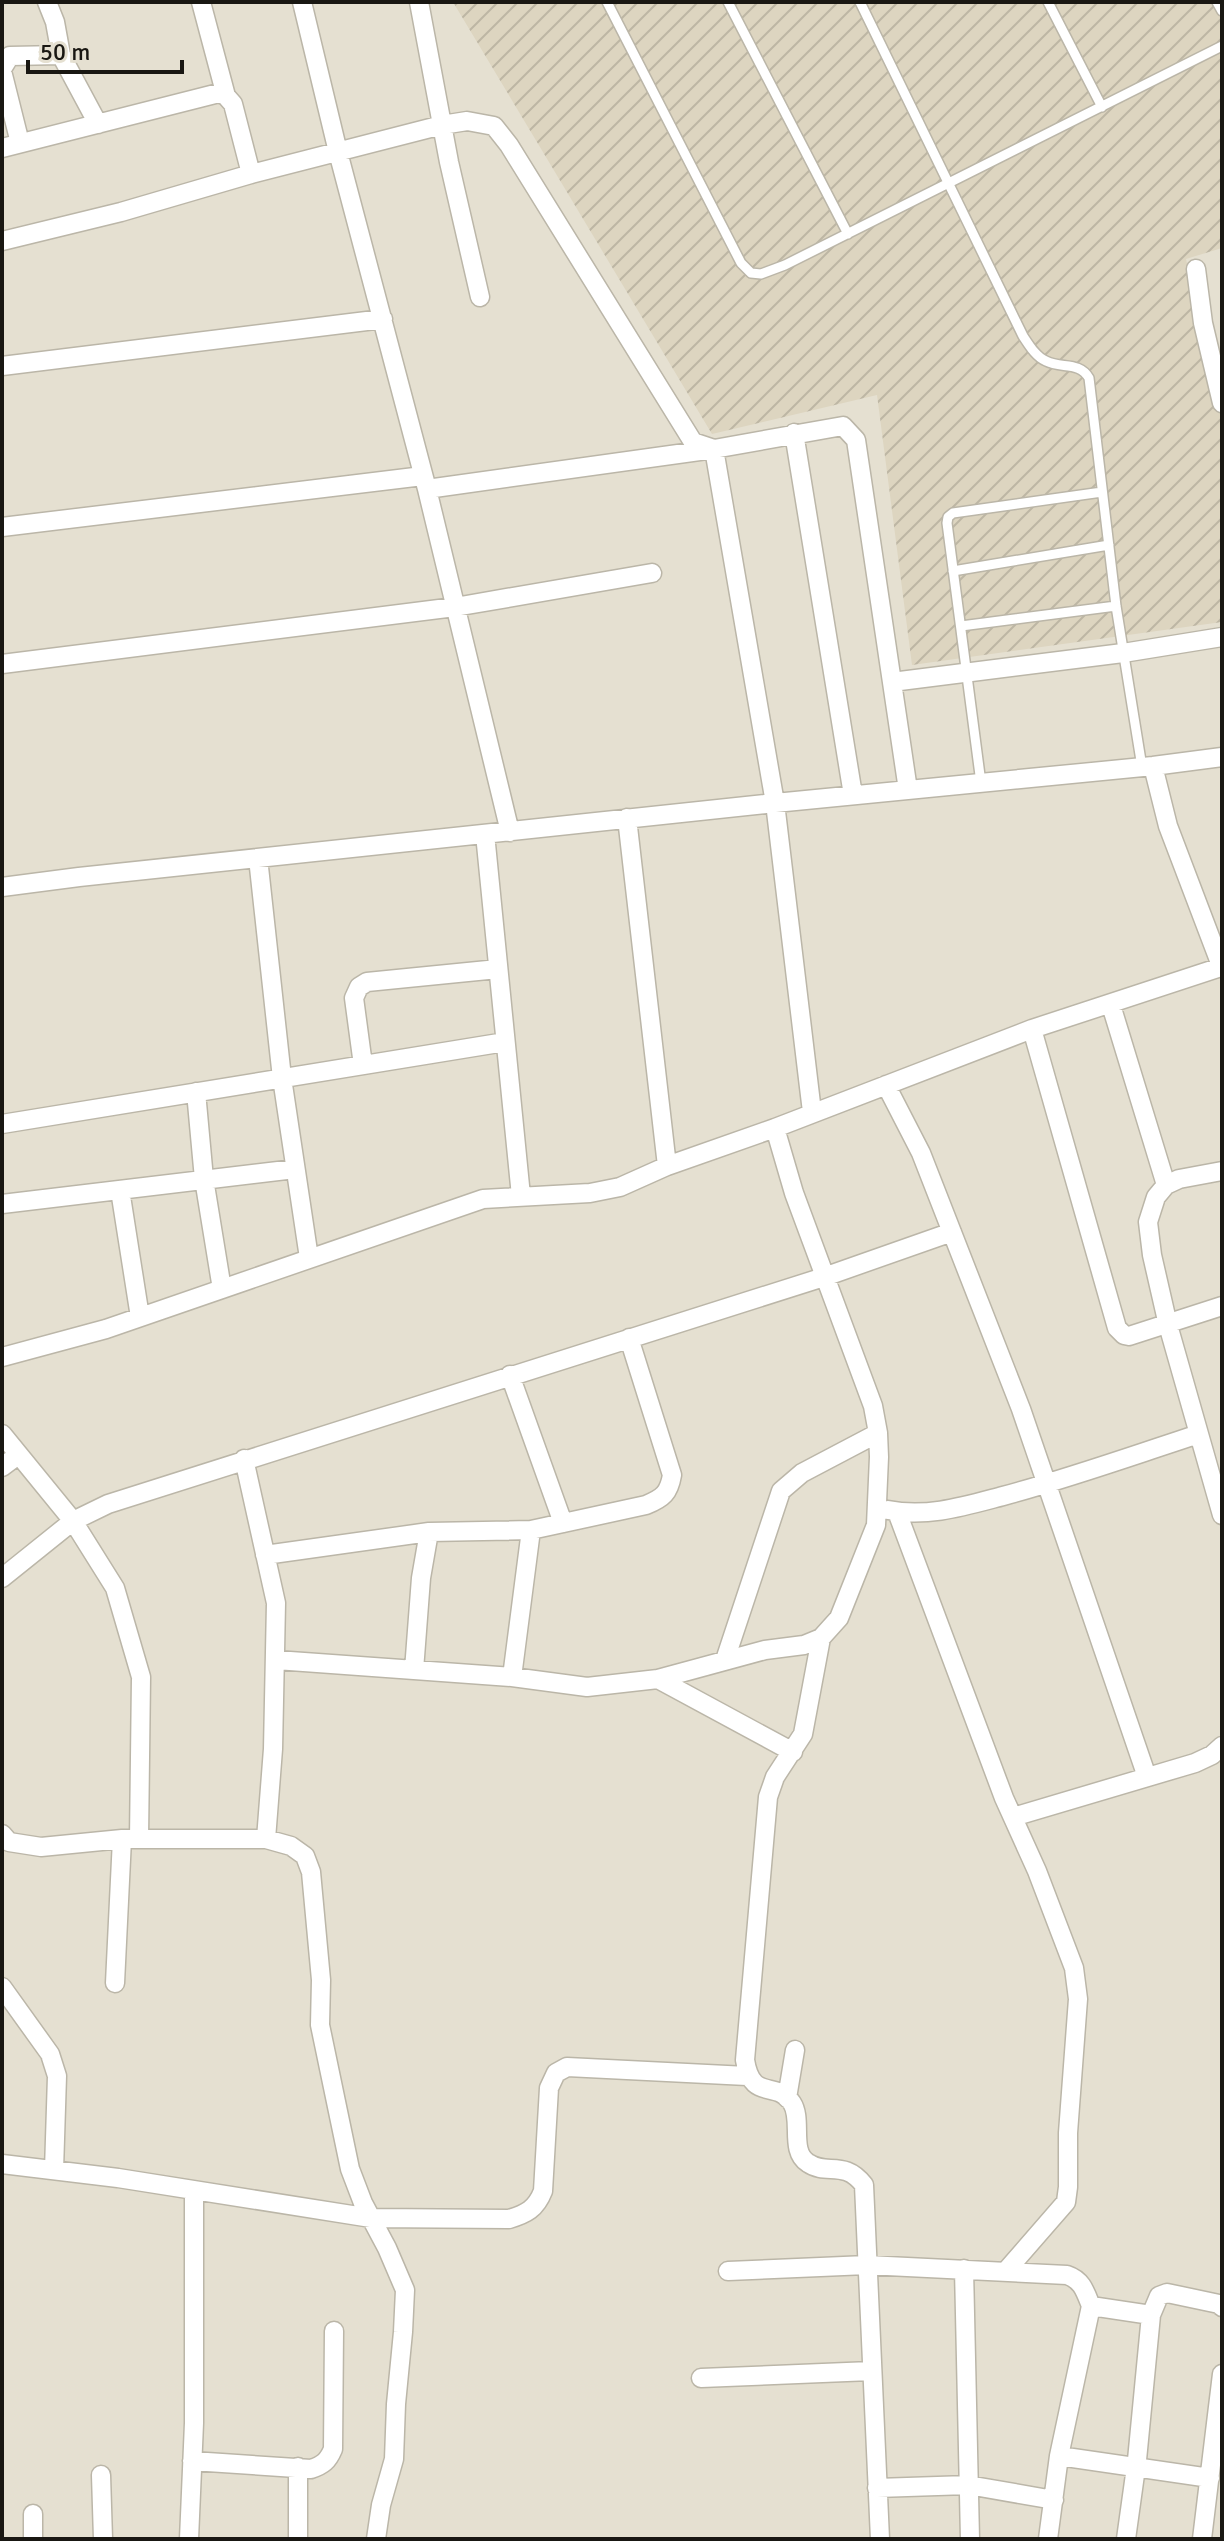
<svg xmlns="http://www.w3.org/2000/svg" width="1224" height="2541" font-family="Signika,sans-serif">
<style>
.industrial{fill:url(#industrial-furrows)}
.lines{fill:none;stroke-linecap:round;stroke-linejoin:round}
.lane-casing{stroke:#bbb6a8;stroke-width:12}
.street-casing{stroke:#bbb6a8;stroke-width:21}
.lane{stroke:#fff;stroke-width:9}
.street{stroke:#fff;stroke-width:18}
</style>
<defs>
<pattern id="industrial-furrows" width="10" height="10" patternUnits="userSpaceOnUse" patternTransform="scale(2)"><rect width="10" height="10" fill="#ddd5c0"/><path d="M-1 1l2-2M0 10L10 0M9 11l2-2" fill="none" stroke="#bdb6a4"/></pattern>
</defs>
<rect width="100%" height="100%" fill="#e5e0d1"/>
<path class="industrial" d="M453 2H1222V248L1186 259 1222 421V622L912 665 877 395 712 434Z"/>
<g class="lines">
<defs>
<path id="lane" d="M607 2 741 263 751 273 761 274 785 265 1222 46
M728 2 848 234
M860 2 1023 336C1029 345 1036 357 1046 361 1061 369 1079 361 1089 378L1116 606 1142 767
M1048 2 1102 107
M1217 2 1222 11
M953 571 1109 545
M961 626 1116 606
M981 783 947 523 948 517 953 513 1102 492"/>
<path id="street" d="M47 2 55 22 61 55 98 124
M201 2 226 96
M302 2 338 152 427 489 510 832
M419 2 449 162 480 297
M2 69 10 56 61 55
M2 71 20 143
M2 148 219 93 226 96 233 104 251 174
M2 241 121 212 251 174 442 125 467 121 494 126 509 145 693 442 714 449 775 803 812 1112
M1196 269 1203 323 1222 403
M2 366 383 319
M794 433 853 795
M427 489 714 449 843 426 856 440 908 790
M2 527 423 476
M2 664 455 607 652 573
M892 682 1123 653 1222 637
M1153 766 1168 826 1222 968
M627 818 667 1166
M485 834 521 1196
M258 858 282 1078 309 1258
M2 887 79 877 775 803 1153 766 1222 757
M1111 1005 1166 1185
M1032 1029 1117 1328 1124 1335 1129 1336 1222 1306
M363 1065 354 998 359 987 367 982 498 969
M886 1085 921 1153 1021 1409 1147 1777
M196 1092 204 1179 222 1289
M2 1124 505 1042
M1222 1171 1179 1179 1166 1185 1156 1197 1148 1222 1152 1255 1168 1325 1222 1515
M120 1190 140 1317
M2 1204 295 1169
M2 1357 106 1329 483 1199 590 1193 620 1187 667 1166 775 1128
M510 1375 563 1523
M2 1434 73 1521 115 1588 141 1677 139 1839
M244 1459 276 1603 273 1749 266 1839
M2 1467 18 1455
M888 1510C927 1518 965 1506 1003 1496 1070 1478 1134 1455 1199 1434
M897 1512 1004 1798 1037 1871 1074 1968 1078 1999 1068 2133V2187L1066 2202 1006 2271
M265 1555 429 1532 531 1530 646 1505C663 1498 669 1493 672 1475L629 1338
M2 1578 73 1521 108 1504 824 1277 952 1232
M821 1638 803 1734 775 1777 768 1797 745 2060C752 2103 776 2079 792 2103 803 2120 789 2151 808 2163 827 2176 844 2159 864 2185L880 2539
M276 1660 512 1677 587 1687 658 1679 765 1650 804 1645 821 1638 839 1618 876 1525 879 1457 878 1433 873 1406 794 1193 775 1128 1032 1029 1221 967
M725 1660 781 1491 802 1473 878 1433
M414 1670 421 1578 429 1532
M512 1677 531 1530
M658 1679 793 1752
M1013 1817 1195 1763 1212 1755 1222 1746
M2 1834 9 1842 41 1847 122 1839H266L291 1846 305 1856 311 1872 321 1980 320 2025 350 2169 363 2203 387 2248 405 2290 403 2332 396 2404 394 2459 381 2505 376 2539
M115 1983 122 1839
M2 1987 50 2054 57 2076 54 2170
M787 2098 795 2050
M2 2164 118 2178 371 2218 509 2219C526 2214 536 2209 543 2191L549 2088 556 2073 567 2067 747 2076
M964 2269 970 2539
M728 2271 867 2265 1067 2275C1082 2280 1085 2291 1091 2306L1151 2315 1137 2460 1126 2539
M1151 2315 1159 2296 1167 2293 1219 2304 1222 2307
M701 2378 871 2371
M1059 2456 1210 2478
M192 2461 311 2469C323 2465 328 2461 333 2449L334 2331
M298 2467V2539
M101 2475 103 2539
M877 2488 968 2485 1054 2500
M33 2539V2514
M189 2539 194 2423V2190
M1048 2539 1059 2456 1091 2306
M1202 2539 1222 2374"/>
</defs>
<use href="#lane" class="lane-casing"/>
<use href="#street" class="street-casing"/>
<use href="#lane" class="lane"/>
<use href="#street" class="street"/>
</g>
<rect width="1224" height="2541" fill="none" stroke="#191712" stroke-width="8"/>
<path d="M28 60v12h154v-12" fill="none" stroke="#191712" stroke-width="4"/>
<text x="40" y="60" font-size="24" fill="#191712" stroke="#e5e0d1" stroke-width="6" paint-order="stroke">50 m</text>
</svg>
